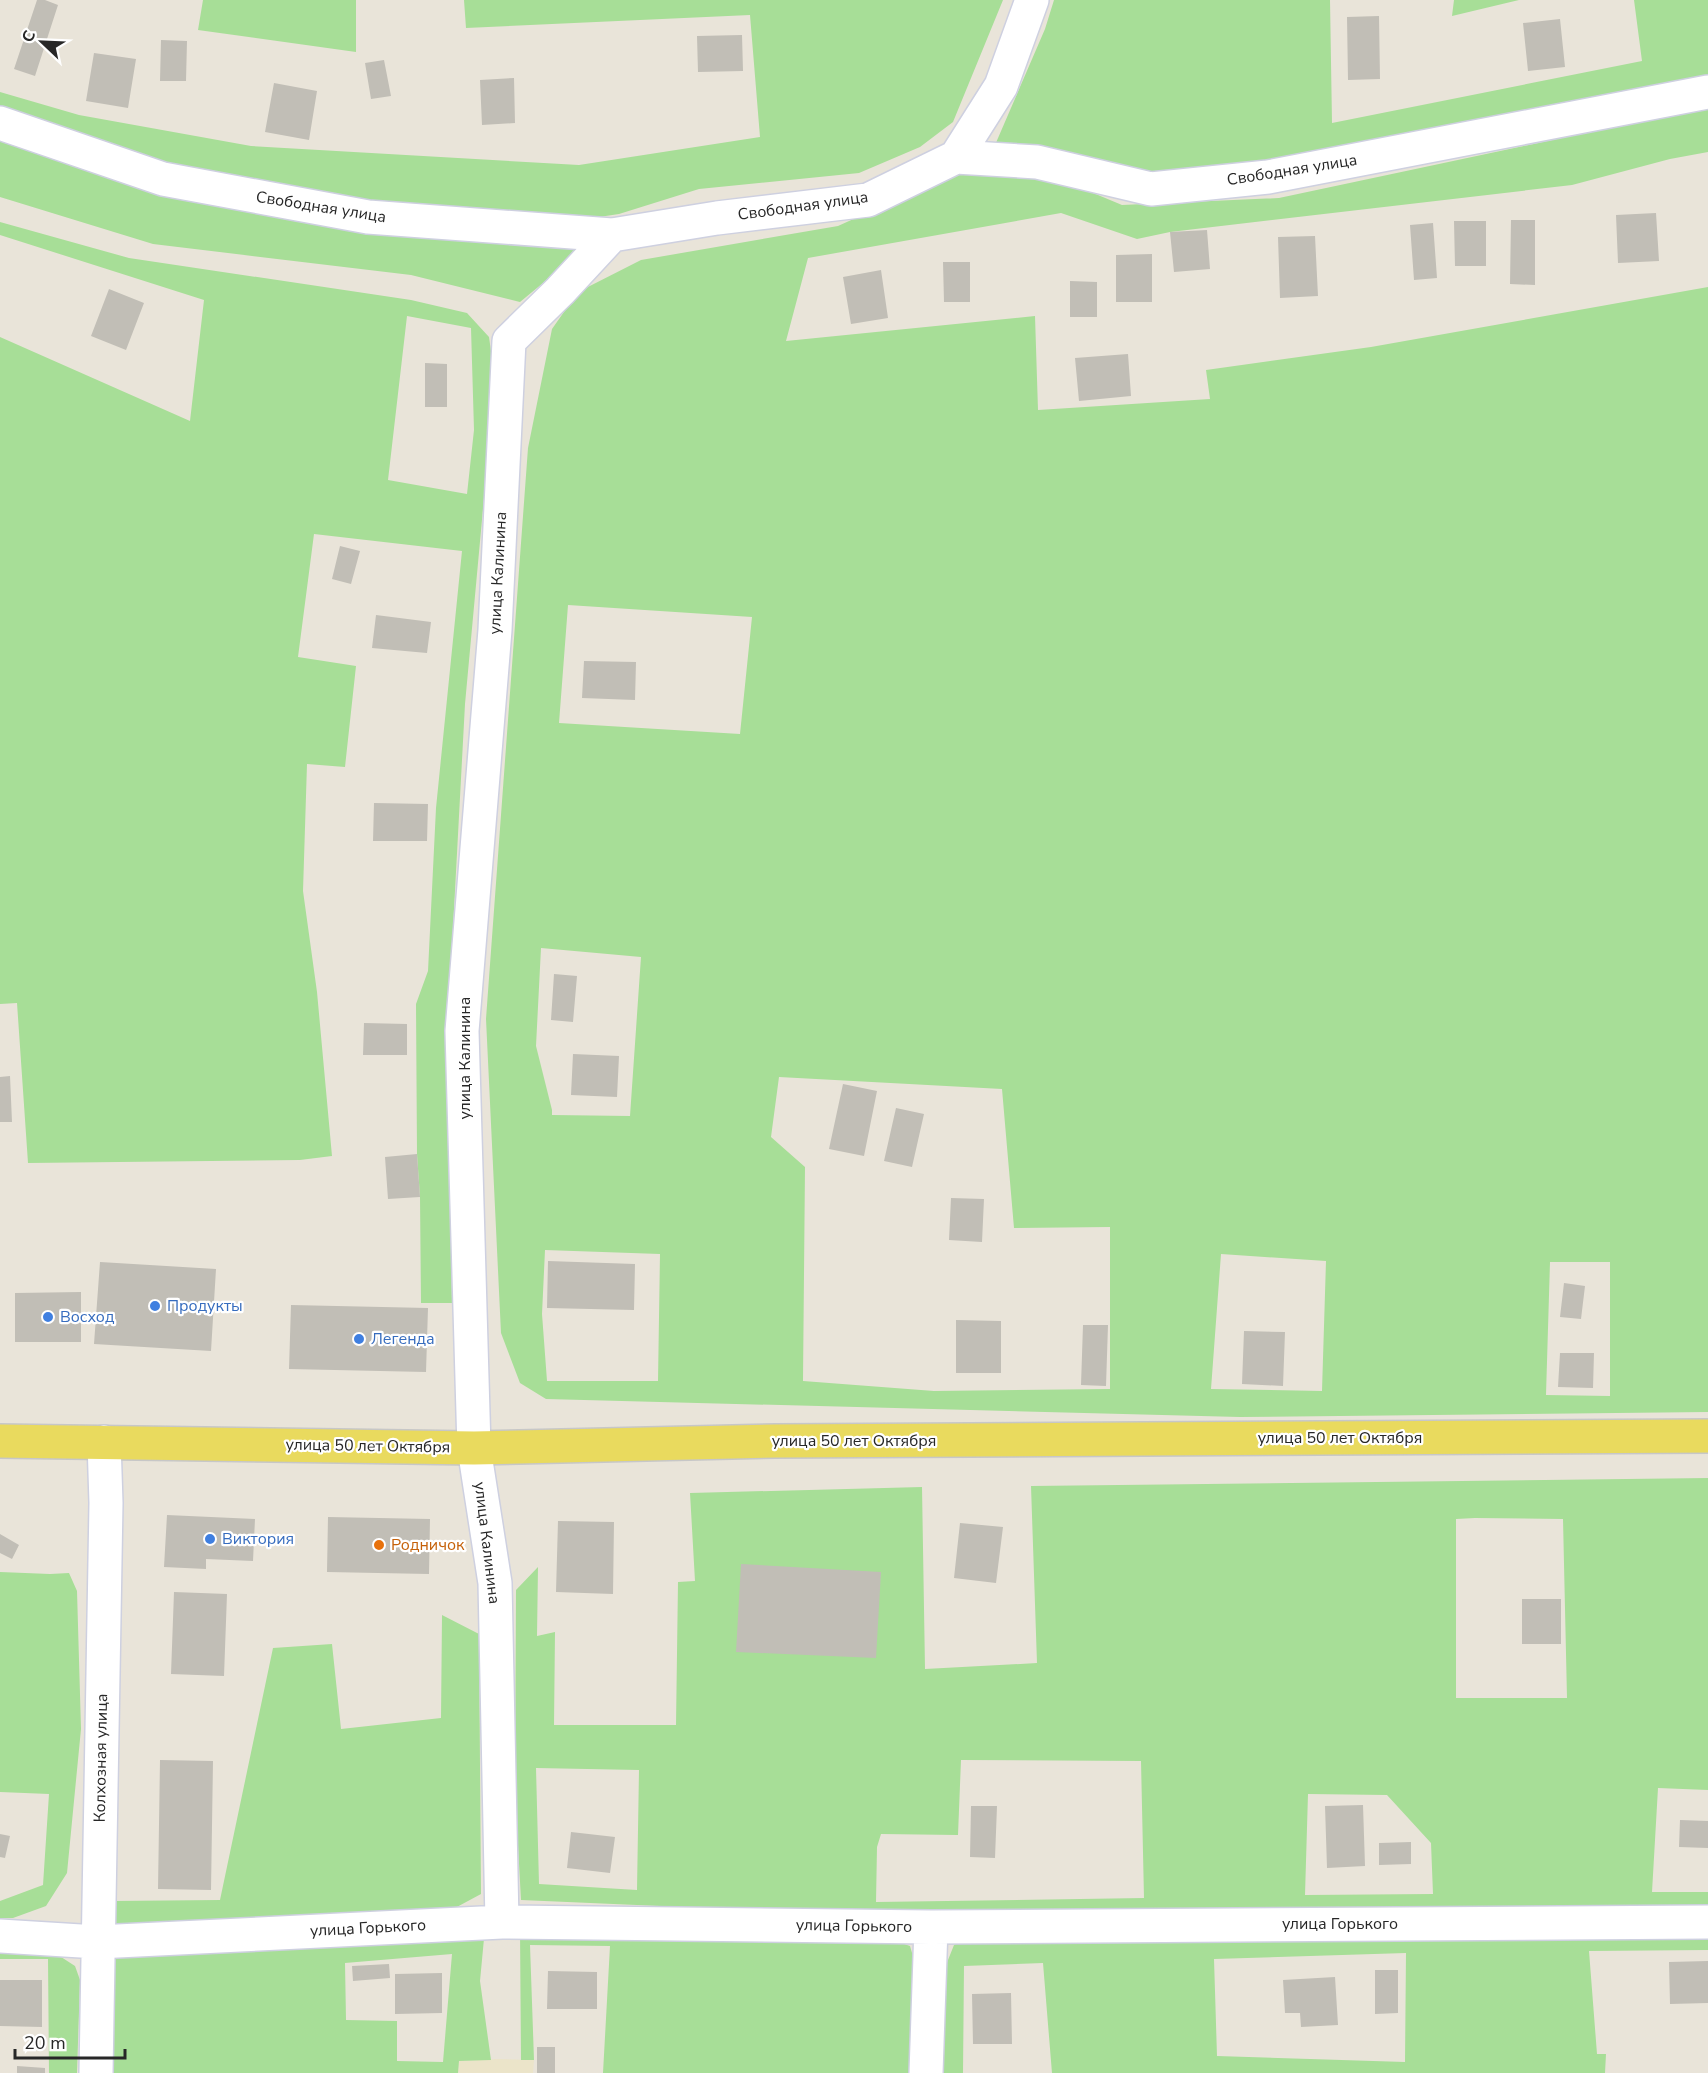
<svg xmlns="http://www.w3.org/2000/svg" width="1708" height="2073" font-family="'Nunito Sans',sans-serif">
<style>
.education{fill:#ebe4c9}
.green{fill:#a7de97;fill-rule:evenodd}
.building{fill:#c1beb6}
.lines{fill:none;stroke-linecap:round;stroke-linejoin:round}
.minor-casing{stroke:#ced0e0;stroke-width:36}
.major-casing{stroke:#c7c7c7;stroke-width:36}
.minor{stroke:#fff;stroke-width:33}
.major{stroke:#e9da5e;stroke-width:33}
.shop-dot{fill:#3f7fe0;stroke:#fff;stroke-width:2}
.food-dot{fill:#e8710a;stroke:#fff;stroke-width:2}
.labels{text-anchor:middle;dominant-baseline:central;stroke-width:4.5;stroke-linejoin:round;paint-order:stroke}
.street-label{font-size:16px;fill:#272727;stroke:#fff}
.shop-label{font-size:16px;fill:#366cbe;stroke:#fff;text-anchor:start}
.food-label{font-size:16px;fill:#c56008;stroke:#fff;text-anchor:start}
</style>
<rect width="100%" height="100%" fill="#e9e4d9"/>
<path class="education" d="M498 2059 534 2060 533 2073H458L459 2061Z"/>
<path class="green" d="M203 0H356V52L198 30Z
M464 0H1003L953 122 920 147 859 173 699 189 619 214 599 217 357 208 75 140 0 112V92L79 115 251 146 579 165 760 137 750 15 466 28Z
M1054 0H1330L1332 123 1642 61 1634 0H1708V86L1265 168 1149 178 995 145 1045 29Z
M1454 0H1519L1452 16Z
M1708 107V152L1670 159 1572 185 1170 232 1137 239 1061 213 808 258 786 341 1035 316 1038 410 1210 399 1206 370 1371 347 1708 287V1412L1240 1417 546 1399 520 1383 501 1333 486 1019 528 448 552 329 578 292 641 260 838 226 944 178 990 169 1038 176 1086 190 1122 205 1279 198ZM568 605 752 617 740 734 559 723ZM541 948 641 957 630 1116 552 1115V1110L536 1046ZM779 1077 1002 1089 1014 1228 1110 1227V1389L934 1391 803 1381 805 1167 771 1137ZM545 1250 660 1254 658 1381H547L542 1314ZM1221 1254 1326 1261 1322 1391 1211 1389ZM1550 1262H1610V1396L1546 1395Z
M0 137 594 241 520 302 411 275 153 244 0 197Z
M0 222 129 258 411 300 467 313 489 337 495 379 465 704 447 1040 452 1303H421L420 1197 417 1154 416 1004 428 971 436 808 462 551 314 534 298 657 356 666 345 767 307 764 303 891 317 992 332 1156 300 1160 28 1163 17 1003 0 1004V337L190 421 204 300 0 235ZM407 316 471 328 474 430 467 494 388 480Z
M1708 1478V1790L1658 1788 1652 1892H1708V1913L918 1917 521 1900 515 1791 516 1590 538 1567 537 1636 555 1632 554 1725H676L678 1582 695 1581 690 1493 922 1487 925 1669 1037 1663 1031 1486ZM1475 1518 1563 1519 1567 1698H1456V1519ZM961 1760 1141 1761 1144 1898 876 1902 877 1847 881 1834 958 1835ZM536 1768 639 1770 637 1890 539 1884ZM1308 1794 1387 1795 1431 1843 1433 1894 1305 1895Z
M0 1572 50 1574 69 1573 77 1591 81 1729 67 1873 46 1906 13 1918H0V1901L43 1885 49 1794 0 1792Z
M442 1615 479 1634 481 1894 455 1908 116 1935 113 1901 220 1900 273 1648 332 1644 341 1729 441 1718Z
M485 1928 480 1981 491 2060 459 2061 458 2073H113L114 1955ZM452 1954 443 2062 397 2061V2021L346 2020 345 1963Z
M520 1929 886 1938 910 1946 924 1994 920 2073H603L610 1946 530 1945 534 2060H521Z
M1708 1932V1950L1589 1951 1597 2054H1606L1605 2073H1052L1043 1963 964 1966 963 2073H939L944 1970 954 1945 972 1937ZM1406 1953 1405 2062 1217 2056 1214 1959Z
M0 1946 58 1955 75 1966 80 1980 77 2073H49L48 1959H0Z"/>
<path class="building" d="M37 0H45L58 5 35 76 14 69Z
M1379 16 1380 79 1348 80 1347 17Z
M1560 19 1565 67 1528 71 1523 23Z
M742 35 743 71 698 72 697 36Z
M161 40 187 41 186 81H160Z
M94 53 136 59 128 108 86 101Z
M384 60 391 96 371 99 365 63Z
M514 78 515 123 482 125 480 80Z
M274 83 317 91 309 140 265 132Z
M1656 213 1659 261 1618 263 1616 215Z
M1511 220H1535V285L1510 284Z
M1454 221H1486V266H1455Z
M1433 223 1437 278 1414 280 1410 225Z
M1207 230 1210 269 1174 272 1170 232Z
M1315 236 1318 296 1280 298 1278 237Z
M1152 254V302H1116V255Z
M943 262H970V302H944Z
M881 270 888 318 851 324 843 277Z
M1070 281 1097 282V317H1070Z
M109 289 144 303 126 350 91 336Z
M1128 354 1131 396 1079 401 1075 358Z
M425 363 447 364V407H425Z
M340 546 360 551 351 584 332 579Z
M376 615 431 622 427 653 372 648Z
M584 661 636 662 635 700 582 698Z
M374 803 428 804 427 841H373Z
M554 974 577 976 573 1022 551 1020Z
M364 1023 407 1024V1055H363Z
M573 1054 619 1056 617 1097 571 1095Z
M10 1076 12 1122H0V1077Z
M843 1084 877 1091 864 1156 829 1149Z
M896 1108 924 1114 912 1167 884 1161Z
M417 1154 420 1197 388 1199 385 1157Z
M951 1198 984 1199 982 1242 949 1240Z
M548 1261 635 1264 634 1310 547 1308Z
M100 1262 216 1269 211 1351 94 1344Z
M1564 1283 1585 1286 1581 1319 1560 1317Z
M81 1292V1342H15V1293Z
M291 1305 428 1308 426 1372 289 1369Z
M956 1320 1001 1321V1373H956Z
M1083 1325H1108L1106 1386 1081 1385Z
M1244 1331 1285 1332 1283 1386 1242 1384Z
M1560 1353H1594L1593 1388 1558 1387Z
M167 1515 255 1519 253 1561 206 1559V1569L164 1567Z
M328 1517 430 1519 429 1574 327 1572Z
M558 1521 614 1522 613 1594 556 1592Z
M960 1523 1003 1527 996 1583 954 1578Z
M0 1534 19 1545 12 1559 0 1553Z
M741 1564 881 1572 876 1658 736 1652Z
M174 1592 227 1594 224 1676 171 1674Z
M1522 1599H1561V1644H1522Z
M160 1760 213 1761 211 1890 158 1889Z
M1363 1805 1365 1866 1327 1868 1325 1806Z
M971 1806H997L995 1858 970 1857Z
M1680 1820 1708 1821V1848L1679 1847Z
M571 1832 615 1837 610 1873 567 1868Z
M0 1834 10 1836 5 1858 0 1857Z
M1411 1842V1864L1379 1865V1843Z
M1708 1961V2003L1670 2004 1669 1962Z
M389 1964 390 1978 353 1981 352 1966Z
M1375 1970H1398V2013L1375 2014Z
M548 1971 597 1972V2009H547Z
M442 1973V2013L395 2014V1974Z
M1335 1977 1338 2025 1301 2027 1300 2013H1285L1283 1980Z
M0 1980H42V2027L0 2026Z
M1011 1993 1012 2044H973L972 1994Z
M537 2047H555V2073H537Z
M17 2066 45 2068V2073H17Z"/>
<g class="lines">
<defs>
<path id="minor" d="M0 123 163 179 368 217 612 235 717 218 868 200 956 157 1037 162 1151 189 1268 177 1708 92
M956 157 1001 86 1032 0
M502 1922 495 1583 474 1448 462 1031 495 630 509 341 560 291 612 235
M0 1936 97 1942 502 1922 931 1927 1708 1922
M96 2073 106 1503 104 1442
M926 2073 931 1927"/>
<path id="major" d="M0 1441 474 1448 775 1441 1708 1436"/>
</defs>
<use href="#minor" class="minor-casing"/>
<use href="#major" class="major-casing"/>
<use href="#minor" class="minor"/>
<use href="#major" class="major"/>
</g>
<g class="shop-dot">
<circle cx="155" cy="1306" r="6"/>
<circle cx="48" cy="1317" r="6"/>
<circle cx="359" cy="1339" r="6"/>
<circle cx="210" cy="1539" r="6"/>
</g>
<circle class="food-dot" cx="379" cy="1545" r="6"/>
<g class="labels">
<g class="street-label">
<text transform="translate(1292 170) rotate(-9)">Свободная улица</text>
<text transform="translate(803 206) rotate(-8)">Свободная улица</text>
<text transform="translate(321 207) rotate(9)">Свободная улица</text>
<text transform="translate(498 573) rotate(-87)">улица Калинина</text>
<text transform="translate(465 1058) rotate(-90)">улица Калинина</text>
<text x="1340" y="1438">улица 50 лет Октября</text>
<text x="854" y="1441">улица 50 лет Октября</text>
<text transform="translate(368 1446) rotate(1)">улица 50 лет Октября</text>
<text transform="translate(487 1543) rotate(83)">улица Калинина</text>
<text transform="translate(101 1758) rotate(-89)">Колхозная улица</text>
<text x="1340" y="1924">улица Горького</text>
<text transform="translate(854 1926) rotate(1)">улица Горького</text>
<text transform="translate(368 1928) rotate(-3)">улица Горького</text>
</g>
<g class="shop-label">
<text x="167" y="1306">Продукты</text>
<text x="60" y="1317">Восход</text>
<text x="371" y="1339">Легенда</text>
<text x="222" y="1539">Виктория</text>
</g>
<g class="food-label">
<text x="391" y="1545">Родничок</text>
</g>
</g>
<g transform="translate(42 42) rotate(293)" stroke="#ffffff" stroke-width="4.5" paint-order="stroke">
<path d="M0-4.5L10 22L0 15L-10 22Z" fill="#272727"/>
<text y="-9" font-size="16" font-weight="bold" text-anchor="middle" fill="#272727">С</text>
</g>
<path d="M15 2049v9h110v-9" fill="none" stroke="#272727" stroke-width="3"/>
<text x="24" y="2049" font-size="18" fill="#272727" stroke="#ffffff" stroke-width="4.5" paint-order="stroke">20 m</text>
</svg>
